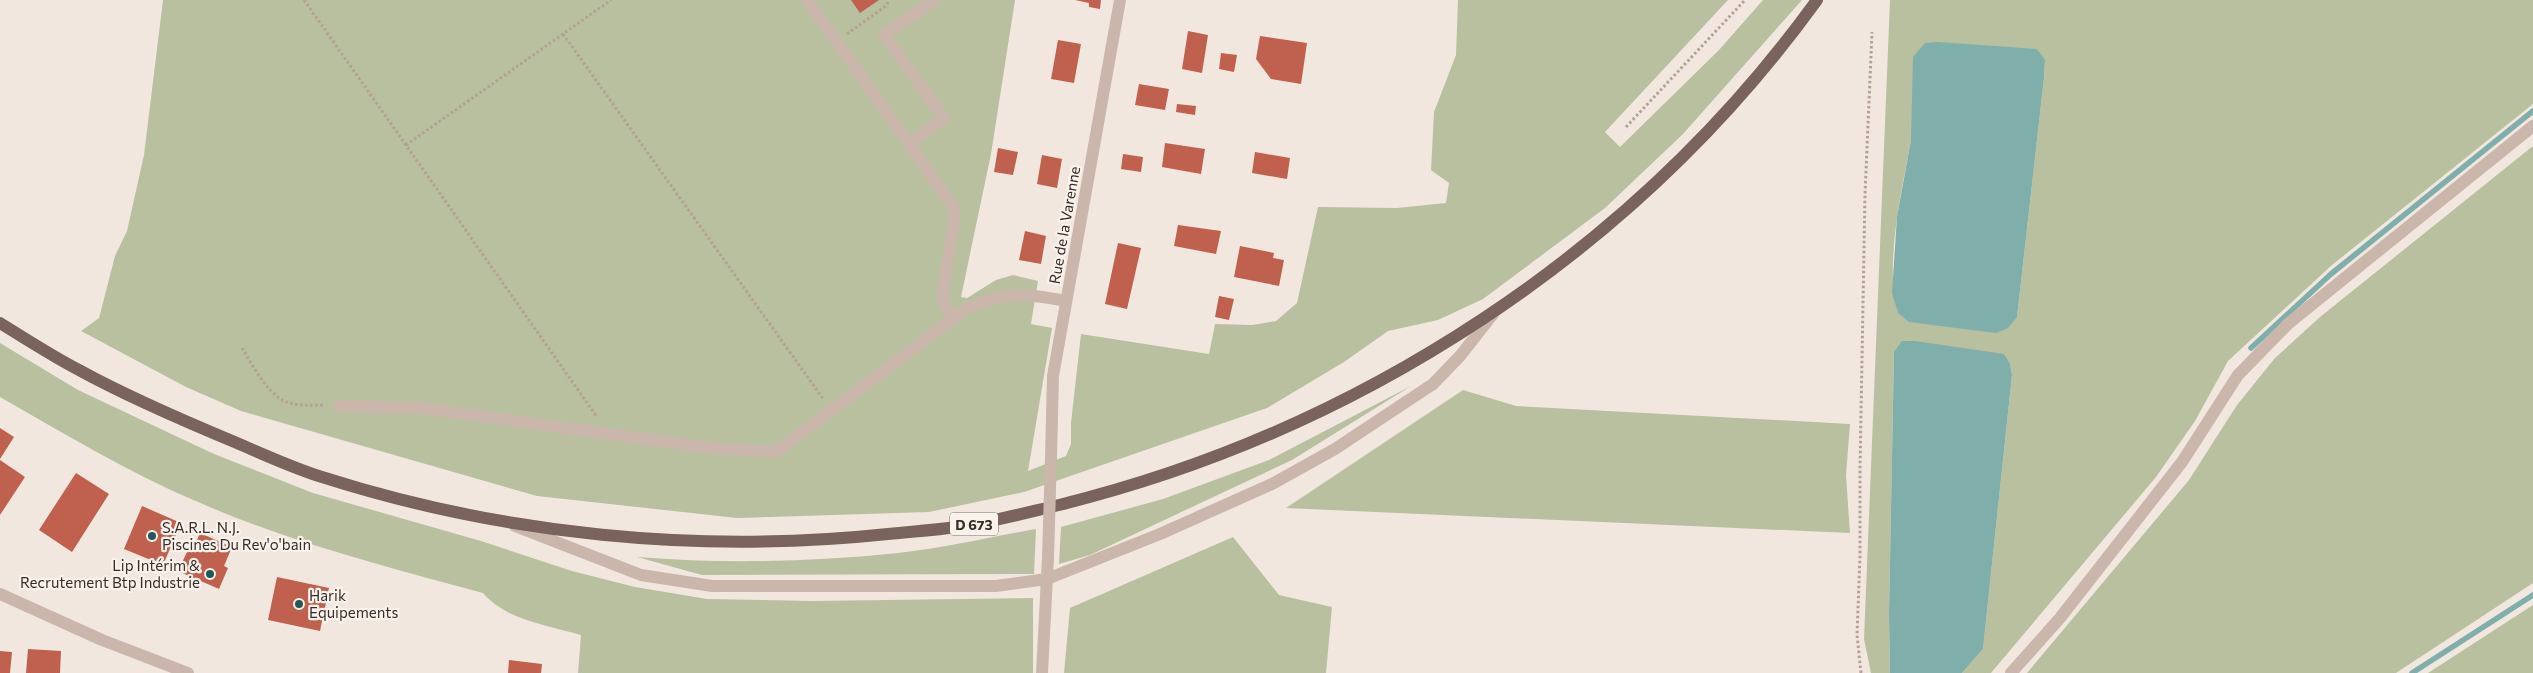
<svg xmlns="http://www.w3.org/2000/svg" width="2533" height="673" font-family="Commissioner,sans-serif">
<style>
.green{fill:#b8c09f;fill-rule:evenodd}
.water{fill:#7faeab}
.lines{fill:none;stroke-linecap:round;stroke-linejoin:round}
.stream{stroke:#7faeab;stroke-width:5.5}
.building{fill:#c0604f}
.path{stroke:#b5a095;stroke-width:3;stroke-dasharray:2.5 2.5;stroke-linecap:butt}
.minor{stroke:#cab6ab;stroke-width:12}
.major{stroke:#79635c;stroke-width:12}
.minor-bridge{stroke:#cab6ab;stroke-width:12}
.poi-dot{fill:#215756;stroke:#f9f2eb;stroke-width:2}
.labels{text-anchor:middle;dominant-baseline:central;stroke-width:4.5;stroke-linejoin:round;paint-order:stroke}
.shield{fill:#f9f2eb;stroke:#726864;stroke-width:1}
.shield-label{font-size:14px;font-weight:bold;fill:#382d2a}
.street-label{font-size:15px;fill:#382d2a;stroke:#f9f2eb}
.poi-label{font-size:15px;fill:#382d2a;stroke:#f9f2eb;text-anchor:start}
</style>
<rect width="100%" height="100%" fill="#f2e7df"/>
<path class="green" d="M163 0H1015L991 154 961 297 967 298 996 280 1013 275 1038 281 1031 324 1052 328 1028 471 1066 456 1071 444V423L1081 334 1209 354 1215 324 1252 325 1276 321 1297 303 1318 207 1397 208 1446 203 1449 183 1431 170 1434 112 1456 55 1458 0H1728L1605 132 1620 147 1719 50 1763 0H1802L1683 134 1605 208 1483 299 1438 320 1388 331 1344 362 1267 408 1024 492 929 512 737 518 537 496 241 411 186 387 81 331 99 318 115 256 127 231 144 155Z
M1890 0H2533V104L2332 265 2228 361 2195 421 2156 477 1991 673H1962L1983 649 2012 375 2010 364 1894 352 1889 614 1890 673H1871L1864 639ZM2045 60 2044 78 2017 317 1898 313C1884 263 1902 191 1911 140Z
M2533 146V583L2396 673H2027L2189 480 2237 405 2275 358 2320 317Z
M0 343 78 390 214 454 313 493 481 541 572 571 635 587 707 599 813 601 1033 598V673H578L581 635C547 625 506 620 483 593 387 567 289 542 198 502 129 473 65 434 0 397Z
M1411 386 1292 460 1090 555 1059 564 1061 527 1163 499 1269 460Z
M1463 390 1516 406 1850 424 1846 475 1850 533 1286 508Z
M1036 529 1034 574 702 575 637 557C724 564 811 562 898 553 944 548 991 537 1036 529Z
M1233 537 1279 595 1332 607 1326 673H1064L1070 608Z
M2533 605V673H2428Z"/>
<path class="water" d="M1938 42 2037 49 2045 60 2044 78 2017 317 2008 328 1996 333 1909 322 1898 313 1892 293 1897 217 1911 140 1913 57 1925 43Z
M1902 341H1915L2004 354 2010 364 2012 375 1983 649 1962 673H1890L1889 614 1894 352Z"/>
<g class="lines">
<path class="stream" d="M2251 348 2331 274 2533 111
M2412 673 2533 595"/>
</g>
<path class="building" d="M851 0H879L860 13Z
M1075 0H1101L1100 9 1089 7V3Z
M1188 31 1208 35 1202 73 1182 69Z
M1260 36 1307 43 1301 84 1271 79 1256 59Z
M1058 40 1081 44 1074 83 1051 79Z
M1221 53 1237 55 1234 72 1219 69Z
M1139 84 1169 89 1165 110 1135 105Z
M1177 104 1196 106 1195 115 1176 112Z
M1165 143 1205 149 1201 174 1162 167Z
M998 148 1018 152 1013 175 994 172Z
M1255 152 1290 158 1287 179 1252 173Z
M1123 154 1143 157 1141 172 1121 169Z
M1042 155 1062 159 1057 188 1037 184Z
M1178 225 1221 231 1216 254 1174 246Z
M1025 231 1046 236 1041 264 1019 260Z
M1118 243 1141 248 1127 309 1105 304Z
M1240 246 1274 253 1273 258 1284 260 1279 286 1234 277Z
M1219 296 1234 299 1229 320 1215 317Z
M0 428 14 437 0 459Z
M0 460 25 477 0 515Z
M76 473 109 494 72 552 39 530Z
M142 506 181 523 163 565 124 549Z
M200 533 232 547 224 566 228 568 219 589 178 571 188 550 192 552Z
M277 577 329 588 320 631 268 620Z
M28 649 61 651 60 673H26Z
M0 651 12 652 10 673H0Z
M509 660 542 664 541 673H508Z"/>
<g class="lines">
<path class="path" d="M304 0 597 417
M563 34 824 400
M847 34 887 5 888 0
M1626 127 1745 0
M406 145 611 0
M242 348C252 364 263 386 279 398 291 407 311 405 325 405
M1861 673 1857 635 1860 556V468L1865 195 1872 32"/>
<path class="minor" d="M807 0 909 144
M934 0 884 35 944 118 909 144 953 207 954 221 942 297 952 319
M339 406 421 408 712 448 776 452 967 308C1008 291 1023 293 1066 301
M1051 457 1053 376 1120 0
M515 526 641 575 712 586H996L1047 579 1160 534 1272 484 1335 449 1433 384 1460 356 1493 314
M0 594 102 640 188 673
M1042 673 1048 558
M2011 673 2060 618 2182 462 2238 375 2289 323 2533 126"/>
<path class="major" d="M0 323C26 339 52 356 79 370 130 398 184 421 237 443 265 455 293 468 322 477 504 535 698 554 888 534 915 531 942 530 969 525 999 520 1029 512 1059 505 1359 431 1635 252 1817 0"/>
<path class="minor-bridge" d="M1048 558 1051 457"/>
</g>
<g class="poi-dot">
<circle cx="152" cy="536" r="5"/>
<circle cx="210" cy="574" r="5"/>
<circle cx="299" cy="604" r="5"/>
</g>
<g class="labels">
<rect class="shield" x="950" y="512.5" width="48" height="23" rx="4"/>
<g class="shield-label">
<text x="974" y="524">D 673</text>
</g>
<g class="street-label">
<text transform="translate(1064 225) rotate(-80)">Rue de la Varenne</text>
</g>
<g class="poi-label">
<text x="162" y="527">S.A.R.L. N.J.<tspan x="162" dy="17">Piscines Du Rev'o'bain</tspan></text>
<text x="200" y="565" text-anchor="end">Lip Intérim &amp;<tspan x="200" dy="17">Recrutement Btp Industrie</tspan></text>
<text x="309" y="595">Harik<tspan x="309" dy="17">Equipements</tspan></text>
</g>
</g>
</svg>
